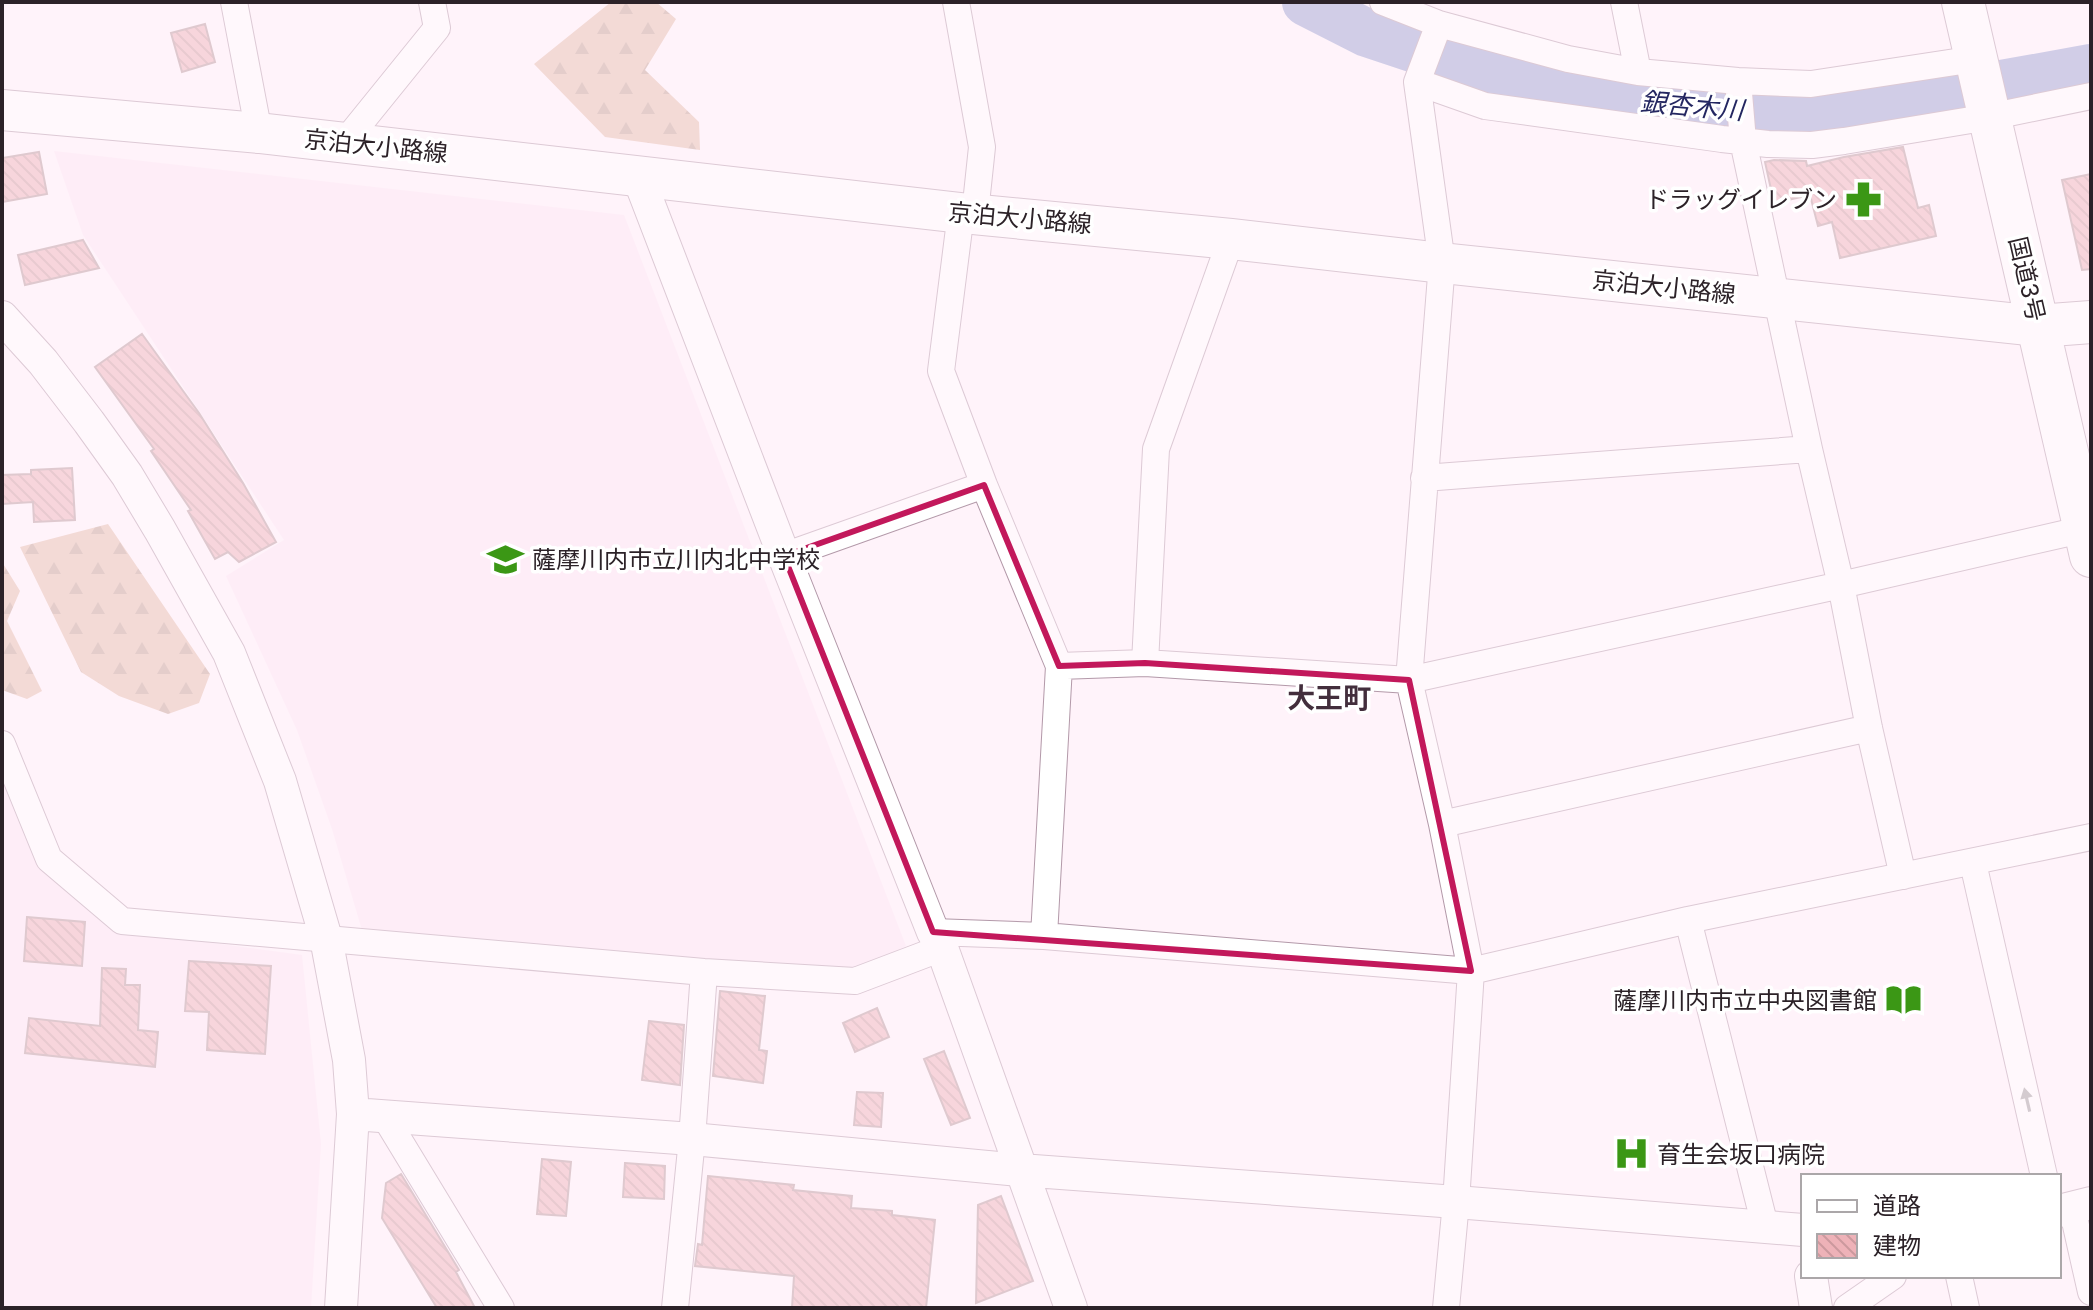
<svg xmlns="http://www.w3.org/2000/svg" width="2093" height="1310" font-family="Poppins,'Noto Sans JP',sans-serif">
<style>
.built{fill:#fce7f4}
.forest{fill:url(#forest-firs)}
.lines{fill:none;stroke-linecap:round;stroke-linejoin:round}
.river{stroke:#99a1d1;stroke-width:48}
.building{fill:url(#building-back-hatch);stroke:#b8989b;stroke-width:2}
.minor-casing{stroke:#b399a9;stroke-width:28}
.tertiary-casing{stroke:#b399a9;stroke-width:34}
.primary-casing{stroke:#b399a9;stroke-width:42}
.trunk-casing{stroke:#b399a9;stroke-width:44}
.minor{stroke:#fff;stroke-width:26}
.tertiary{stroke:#fff;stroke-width:32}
.primary{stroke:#fff;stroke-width:40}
.trunk{stroke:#fff;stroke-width:42}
.oneway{fill:#a09c9e}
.marked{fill:none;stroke:#c2185b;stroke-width:6;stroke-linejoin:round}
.labels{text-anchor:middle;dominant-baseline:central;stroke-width:7;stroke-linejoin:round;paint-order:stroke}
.street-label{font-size:24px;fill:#2c2228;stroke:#fff}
.poi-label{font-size:24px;fill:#2c2228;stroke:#fff;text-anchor:end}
.water-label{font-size:26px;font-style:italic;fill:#242761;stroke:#fff}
.quarter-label{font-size:28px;font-weight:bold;fill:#432e3c;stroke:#fff}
</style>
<defs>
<pattern id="forest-firs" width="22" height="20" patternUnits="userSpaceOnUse" patternTransform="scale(2)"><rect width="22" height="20" fill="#e4bcab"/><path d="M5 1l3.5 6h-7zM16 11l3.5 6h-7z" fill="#c4a193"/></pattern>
<pattern id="building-back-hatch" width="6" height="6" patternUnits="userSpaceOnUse" patternTransform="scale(2)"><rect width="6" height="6" fill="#eeb2b8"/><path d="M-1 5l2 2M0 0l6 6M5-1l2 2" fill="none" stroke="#cc999e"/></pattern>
</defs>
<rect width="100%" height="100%" fill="#fff3fa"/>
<path class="built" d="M54 151 624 215 906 946 858 971 362 930 332 829 297 730 226 576 284 540 83 235Z
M2 775 116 930 302 955 321 1144 311 1308H2Z"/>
<path class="forest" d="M611 2H656L676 19 645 70 699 122 700 150 605 137 534 64Z
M108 524 210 674 199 703 168 714 119 696 81 672 20 547Z
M2 562 20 591 7 621 42 691 27 699 2 690Z"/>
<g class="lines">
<path class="river" d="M1306 2 1367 33 1478 70 1537 86 1606 99 1786 114 1951 93 2091 68"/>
</g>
<path class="building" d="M205 24 215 62 182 72 171 33Z
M1903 147 1918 208 1929 205 1936 236 1840 258 1832 222 1818 226 1810 195 1774 203 1765 162 1774 160 1806 161 1807 166 1844 157Z
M39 152 47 194 2 202V158Z
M2091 174V269L2082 270 2062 180Z
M83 240 99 268 25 285 18 255Z
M142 334 199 413 243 483 276 542 239 562 228 552 215 559 188 511 191 510 151 451 154 449 95 367Z
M72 468 75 520 34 522 33 502 2 504V475L31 474V470Z
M27 917 85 922 82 966 24 961Z
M189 961 271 966 265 1054 207 1050 209 1012 185 1011Z
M102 968 126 969 125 985H140L138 1030 158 1032 155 1067 25 1053 29 1018 100 1026Z
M720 991 765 996 759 1050 767 1051 763 1083 713 1076Z
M877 1008 889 1037 855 1052 843 1023Z
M649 1021 684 1025 680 1085 642 1080Z
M944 1051 970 1118 951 1125 924 1059Z
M857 1092 883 1093 881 1127 854 1125Z
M542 1159 571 1162 566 1216 537 1214Z
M625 1163 665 1166 664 1199 623 1197Z
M401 1174 459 1270 456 1272 475 1308H437L382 1218 386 1183Z
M708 1176 794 1185 793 1190 852 1196 851 1208 892 1211V1215L935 1220 926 1308H792L794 1276 695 1266 698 1244 702 1245Z
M1001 1196 1033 1281 976 1303 978 1205Z"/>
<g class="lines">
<defs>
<path id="minor" d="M234 2 259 133
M956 2 982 147 975 213
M1383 2 1439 24 1568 59 1638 72 1738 81 1811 84 1975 59
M1624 2 1638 72
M1439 24 1417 82 1442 263 1409 680 1442 824 1471 971 1456 1202 1446 1308
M1738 81 1743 141 1809 449 1841 585 1869 728 1903 876
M1417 82 1485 106 1722 139 1768 144 1812 145 1844 141 1989 117 2091 96
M344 143 437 28 432 2
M961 213 941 371 984 485 1059 666 1044 936
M1424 478 1809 449
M784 556 984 485
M1145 663 1156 449 1231 239
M1059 666 1145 663 1409 680 1841 585 2085 529
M2 744 49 859 122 921 704 972 855 981 942 948
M1442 824 1869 728
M1973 863 2044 1176
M1688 920 1765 1226
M933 932 1044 936 1471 971 1688 920 2091 837
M385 1117 501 1308
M2072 1208 2091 1292
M1959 1276 1966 1308
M675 1308 692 1139 704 972
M1847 1308 1893 1276"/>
<path id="tertiary" d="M638 176 784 556 933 932 942 948 1071 1308
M2 317 43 362 89 422 127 475 160 530 229 653 280 781 326 938 349 1060 353 1114 341 1308
M353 1114 692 1139 1020 1170 1456 1202 1803 1230
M2059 1211 2091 1203
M1811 1276 1816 1308"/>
<path id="primary" d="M2 110 259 133 961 213 1231 239 1442 263 2038 326"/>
<path id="trunk" d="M1963 2 2091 556
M2038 326 2091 322"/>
</defs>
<use href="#minor" class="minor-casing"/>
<use href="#tertiary" class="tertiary-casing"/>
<use href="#primary" class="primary-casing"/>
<use href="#trunk" class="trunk-casing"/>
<use href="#minor" class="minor"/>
<use href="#tertiary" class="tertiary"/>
<use href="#primary" class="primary"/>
<use href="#trunk" class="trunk"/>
</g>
<defs><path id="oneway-solid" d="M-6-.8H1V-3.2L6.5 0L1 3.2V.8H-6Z" transform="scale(2)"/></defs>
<use class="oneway" href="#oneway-solid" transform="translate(2027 1100) rotate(-103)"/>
<path d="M0 0H2093V1310H0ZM984 485 1059 666 1145 663 1409 680 1471 971 933 932 784 556Z" fill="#fff3fa" fill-opacity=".55" fill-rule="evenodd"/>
<path class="marked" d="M984 485 1059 666 1145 663 1409 680 1471 971 933 932 784 556Z"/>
<defs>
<symbol id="pharmacy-bare" viewBox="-9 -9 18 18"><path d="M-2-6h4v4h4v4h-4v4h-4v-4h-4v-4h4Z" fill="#3b9715" stroke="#fff" stroke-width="2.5" paint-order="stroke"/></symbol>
<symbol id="school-bare" viewBox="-9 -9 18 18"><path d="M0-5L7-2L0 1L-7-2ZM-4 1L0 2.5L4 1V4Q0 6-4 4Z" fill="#3b9715" stroke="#fff" stroke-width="2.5" paint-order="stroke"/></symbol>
<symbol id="library-bare" viewBox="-9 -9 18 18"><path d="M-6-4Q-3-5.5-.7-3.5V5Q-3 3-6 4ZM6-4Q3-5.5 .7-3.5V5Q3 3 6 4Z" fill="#3b9715" stroke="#fff" stroke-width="2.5" paint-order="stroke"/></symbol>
<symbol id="hospital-bare" viewBox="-9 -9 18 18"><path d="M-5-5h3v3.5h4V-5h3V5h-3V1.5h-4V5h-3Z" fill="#3b9715" stroke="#fff" stroke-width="2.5" paint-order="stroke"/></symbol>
</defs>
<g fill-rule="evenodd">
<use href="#pharmacy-bare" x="1838" y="174" width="51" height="51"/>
<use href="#school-bare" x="480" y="534" width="51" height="51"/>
<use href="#library-bare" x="1878" y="974" width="51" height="51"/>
<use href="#hospital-bare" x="1606" y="1128" width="51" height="51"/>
</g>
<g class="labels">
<g class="street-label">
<text transform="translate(376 146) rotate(6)">京泊大小路線</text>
<text transform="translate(1020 218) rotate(5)">京泊大小路線</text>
<text transform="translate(2027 279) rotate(77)">国道3号</text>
<text transform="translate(1664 287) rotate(6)">京泊大小路線</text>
</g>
<g class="poi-label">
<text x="1837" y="199">ドラッグイレブン</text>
<text x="532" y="559" text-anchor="start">薩摩川内市立川内北中学校</text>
<text x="1877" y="1000">薩摩川内市立中央図書館</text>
<text x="1657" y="1154" text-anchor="start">育生会坂口病院</text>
</g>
<g class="water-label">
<text transform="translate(1692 106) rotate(5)">銀杏木川</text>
</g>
<g class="quarter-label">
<text x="1329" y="698">大王町</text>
</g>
</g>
<rect width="2093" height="1310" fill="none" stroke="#2c2228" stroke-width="8"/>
<rect x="1801" y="1174" width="260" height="104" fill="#ffffff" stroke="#aba7a9" stroke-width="2"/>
<rect x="1817" y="1200" width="40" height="12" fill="#ffffff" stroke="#aba7a9" stroke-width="2"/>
<text x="1873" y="1214" font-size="24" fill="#2c2228">道路</text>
<rect x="1817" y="1234" width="40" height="24" fill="url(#building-back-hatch)" stroke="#aba7a9" stroke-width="2"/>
<text x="1873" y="1254" font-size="24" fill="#2c2228">建物</text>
</svg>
